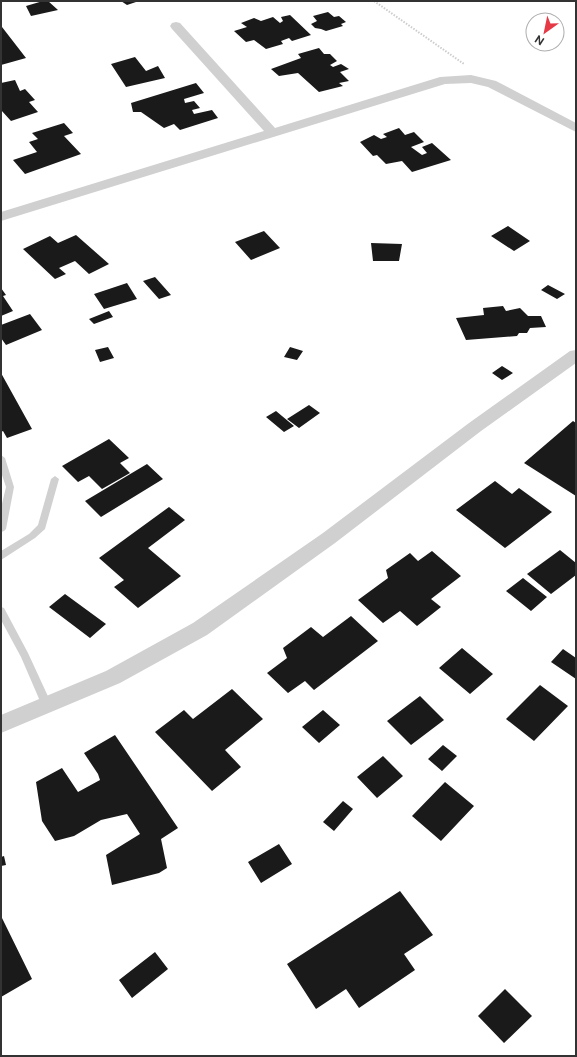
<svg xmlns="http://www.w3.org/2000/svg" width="577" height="1057" font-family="'Public Sans',sans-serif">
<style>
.building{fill:#1a1a1a}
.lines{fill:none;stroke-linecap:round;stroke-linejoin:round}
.path{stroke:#cdcdcd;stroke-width:2;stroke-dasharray:1.5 1.5;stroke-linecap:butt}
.service{fill:#d0d0d0;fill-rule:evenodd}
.minor{fill:#d0d0d0;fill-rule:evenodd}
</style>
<rect width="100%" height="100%" fill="#fff"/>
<path class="building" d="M43 1H48L58 10 31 16 26 6Z
M121 1H139L127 5Z
M328 12 334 17 339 16 346 22 341 24 343 26 326 31 321 29 315 28 311 24 317 21 313 16Z
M290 15 311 35 292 41 289 38 281 41 283 44 266 49 254 40 246 42 234 31 247 27 241 23 254 18 261 21 273 17 280 23 283 21 281 17Z
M1 27H2L26 58 1 65Z
M319 48 324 54H330L337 61 330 65 333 67 341 64 349 69 340 72 349 81 339 83 343 86 319 92 298 73 279 76 271 69 301 58 298 54Z
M135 57 146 71 158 66 165 78 126 87 111 64Z
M15 80 20 91 25 89 35 100 29 102 38 112 11 121 1 110V83Z
M196 83 204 93 184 99 185 103 194 101 200 108 192 110 194 114 212 110 218 118 180 130 174 124 164 128 141 112H133L131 103Z
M64 123 73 133 64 136 81 154 25 174 13 160 37 152 29 142 38 139 32 133Z
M399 128 405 135 414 132 424 142 411 147 422 155 427 153 422 147 432 143 451 160 412 172 402 161 386 164 377 155 373 156 360 142 374 135 381 139 387 137 383 134Z
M508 226 530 241 514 251 491 236Z
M264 231 280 248 251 260 235 242Z
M76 235 109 264 89 274 75 261 59 268 66 274 55 279 23 249 50 236 58 243Z
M371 243 402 244 399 261H373Z
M155 277 171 295 159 299 143 281Z
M127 283 137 299 104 309 94 294Z
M548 285 565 294 557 299 541 290Z
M1 288 6 295 3 296 13 311 1 316Z
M503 306 506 311 520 308 528 316H541L546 327 530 328 527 333H519L517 336 466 340 456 318 484 315 483 308Z
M109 311 113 317 94 324 89 319Z
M30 314 42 330 6 345 1 338V325Z
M108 347 114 358 100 362 95 350Z
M290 347 303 351 297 360 284 357Z
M502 366 513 373 502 380 492 373Z
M1 373 32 429 7 438 3 431 1 432Z
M309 405 320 413 299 428 287 419Z
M276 411 294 426 284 432 266 417Z
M573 421 576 423V496L524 463Z
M109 439 129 458 120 463 130 473 102 489 89 476 78 482 62 466Z
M147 464 163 479 101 517 85 501Z
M495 481 512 494 519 488 552 512 505 548 456 510Z
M169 507 185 520 148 548 181 576 138 608 114 587 124 580 99 558Z
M560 550 576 563V575L551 594 527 574Z
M432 551 461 576 431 599 441 607 417 626 400 611 383 623 358 600 388 578 386 570 410 553 418 561Z
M523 578 547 597 531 611 506 591Z
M65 594 106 624 90 638 49 607Z
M351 616 378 641 314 690 305 681 288 693 267 673 287 658 283 648 311 627 323 637Z
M462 648 493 674 470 694 439 668Z
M563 649 576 658V679L551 662Z
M540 685 568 706 534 741 506 719Z
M232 689 263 719 225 750 241 767 212 791 155 732 184 710 193 719Z
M420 696 444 720 411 745 387 721Z
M323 710 340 725 319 743 302 727Z
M115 735 178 828 161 839 167 868 159 873 112 885 106 855 140 834 127 814 101 820 74 836 55 841 42 821 36 782 62 768 78 792 100 780 98 774 84 753Z
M443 745 457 756 442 771 428 759Z
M383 756 403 776 377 798 357 777Z
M445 782 474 806 441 841 412 816Z
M343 801 353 809 334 831 323 822Z
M279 844 292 864 261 883 248 862Z
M4 856 6 865 1 866V857Z
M400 891 433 935 404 954 415 970 359 1008 346 989 316 1009 287 964Z
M1 918H2L32 979 1 997Z
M155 952 168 969 132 998 119 980Z
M505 989 532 1016 504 1043 478 1016Z"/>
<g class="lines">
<path class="path" d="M374 1 464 64"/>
<path class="service" d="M1 455 5 458 14 487 6 529 4 531 1 532V508L6 487 1 472Z
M55 476 59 479 45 529 35 538 1 560V551L29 534 38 525 51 479Z
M1 607 4 608 28 653 52 705 51 708 47 709 43 708 21 657 1 620Z"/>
<path class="minor" d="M176 22 180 23 275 128 440 77 471 75 496 81 576 123V132L488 87 471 83 445 84 1 221V212L264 131 172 29 170 26 172 23Z
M576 350V363L481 431 335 543 207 635 120 683 1 733V715L106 671 193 623 323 533 469 423 570 351Z"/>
</g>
<rect width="577" height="1057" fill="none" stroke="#333333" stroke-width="4"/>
<g transform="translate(545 32) rotate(213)"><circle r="19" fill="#ffffff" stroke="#adadad"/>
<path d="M0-3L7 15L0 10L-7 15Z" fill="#e63946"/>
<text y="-6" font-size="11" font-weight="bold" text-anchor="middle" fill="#333333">N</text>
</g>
</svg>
